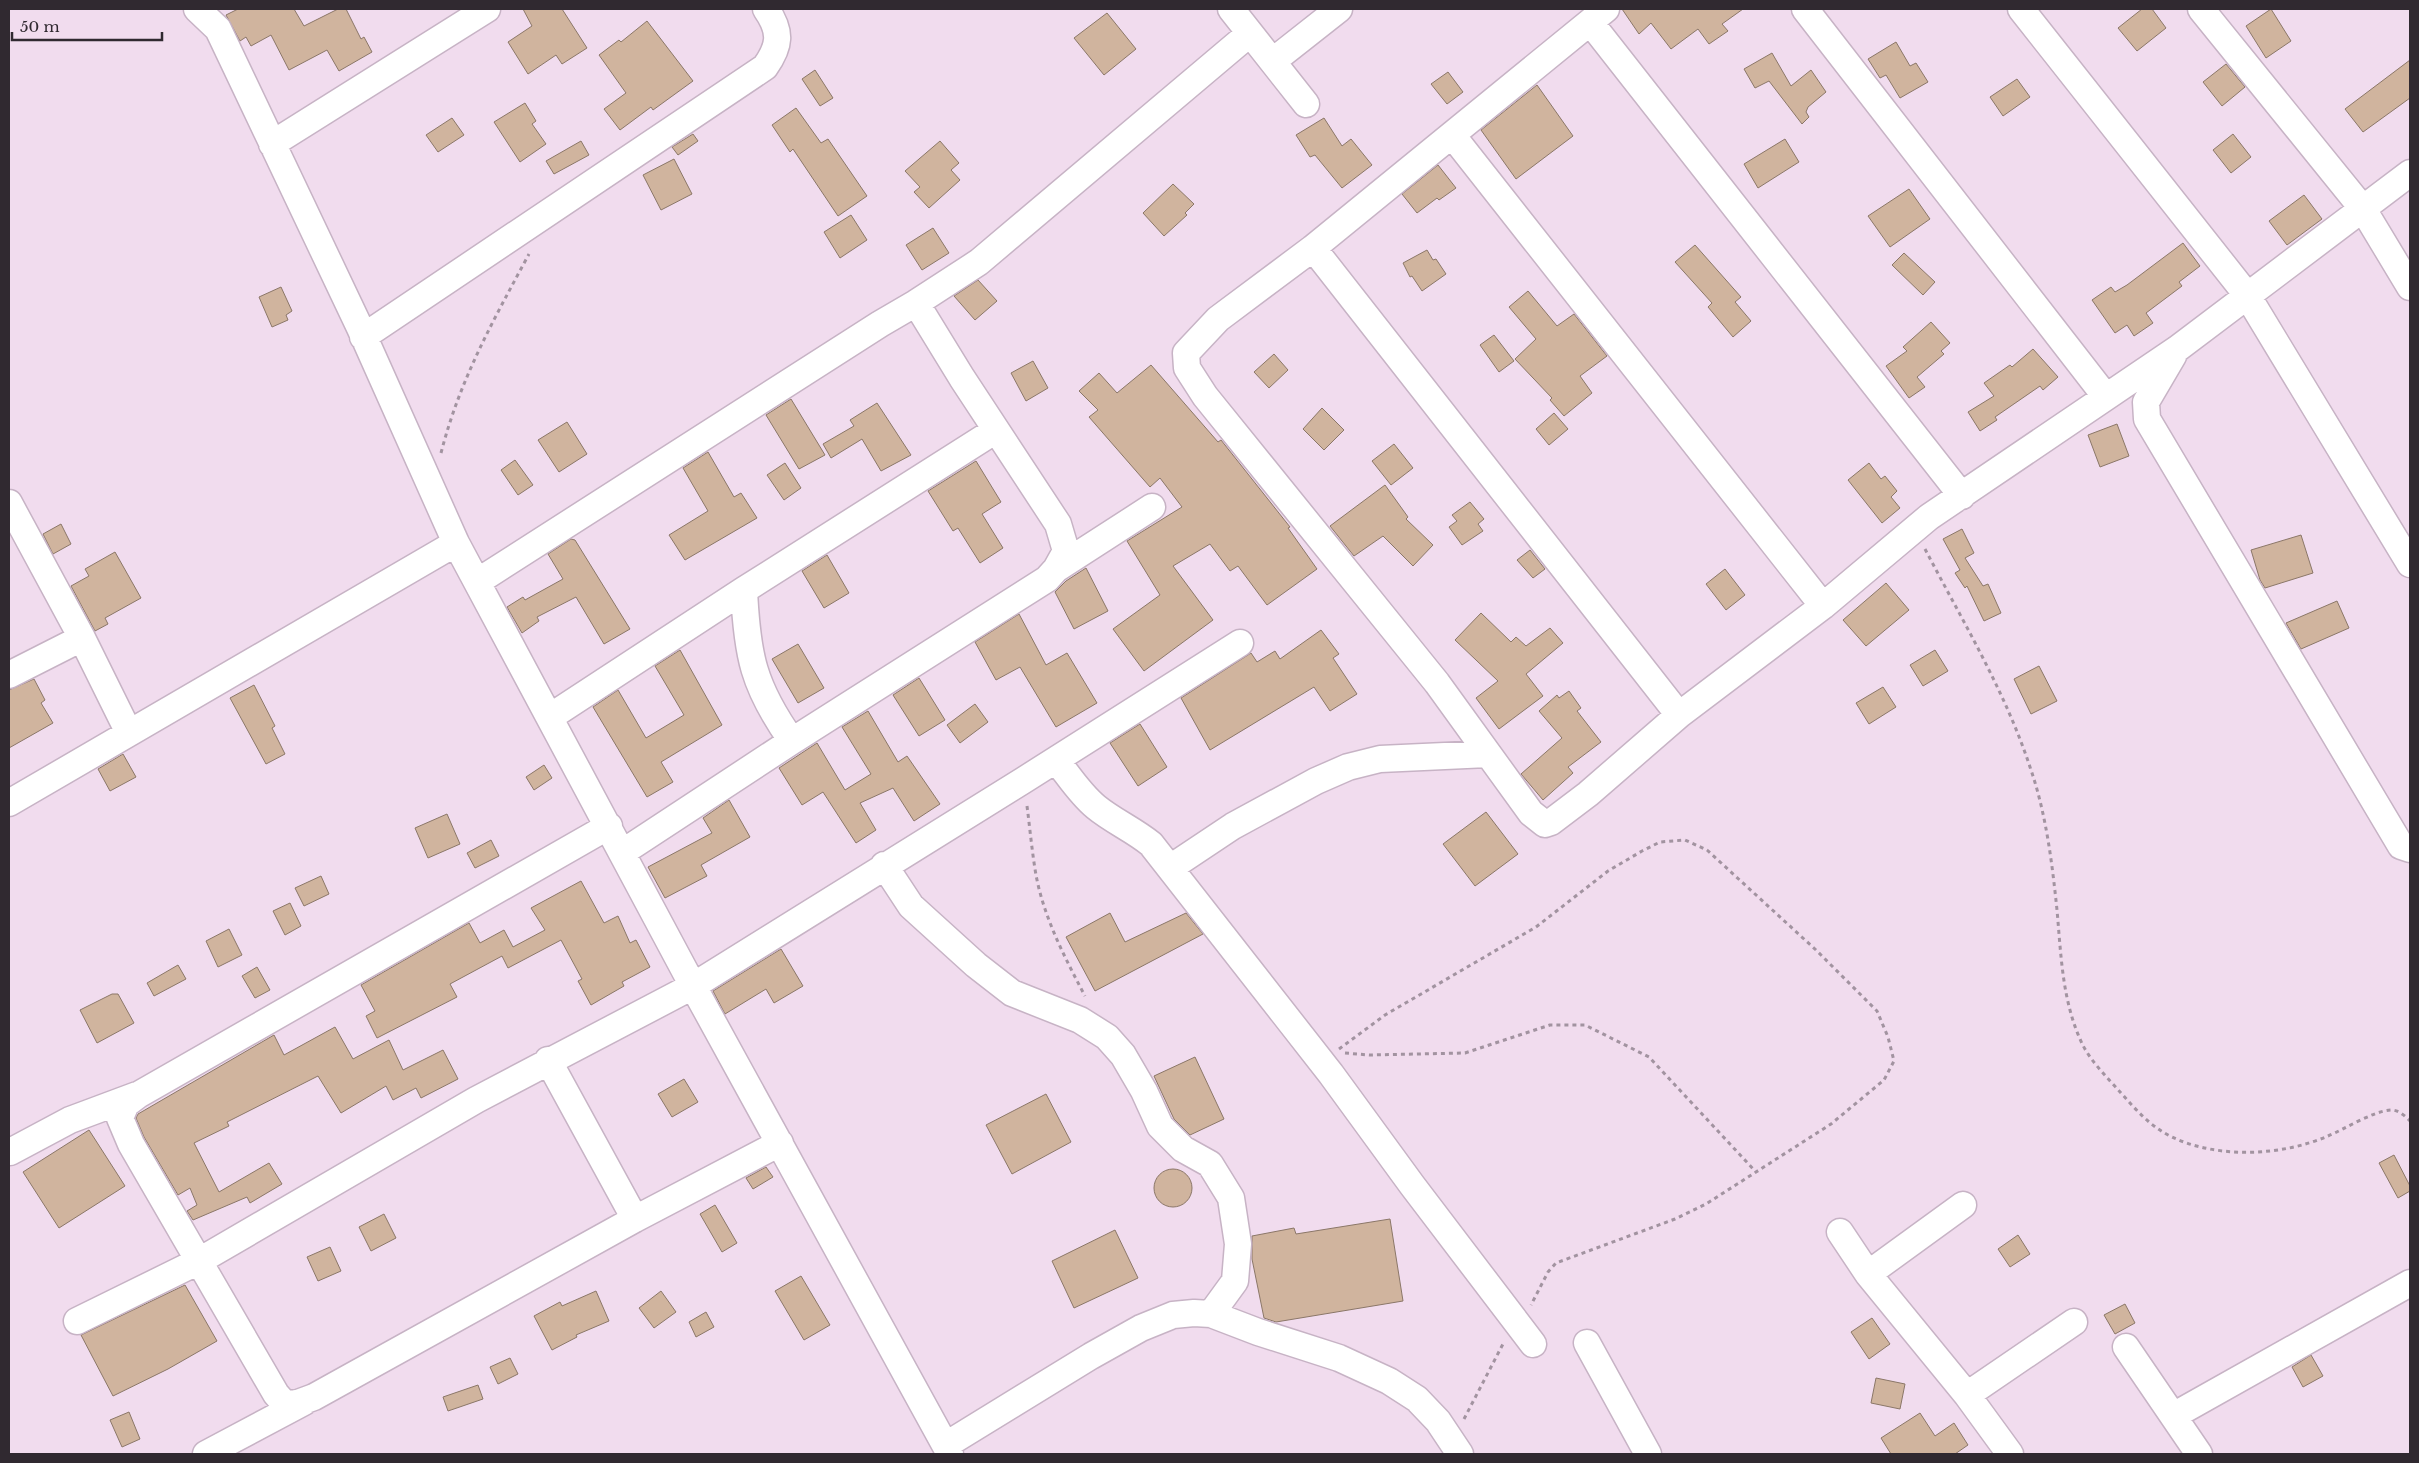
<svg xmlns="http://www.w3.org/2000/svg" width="2419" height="1463" font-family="'Libre Baskerville',serif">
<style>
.building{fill:#d0b49e;stroke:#8b7768}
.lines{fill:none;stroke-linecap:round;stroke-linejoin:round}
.minor-casing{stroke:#c7b3c5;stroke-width:29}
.path{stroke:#a293a0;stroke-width:3;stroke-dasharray:4 4;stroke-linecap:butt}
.minor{stroke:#fff;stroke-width:26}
</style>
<rect width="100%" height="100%" fill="#f1dcee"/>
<path class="building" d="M238 9H294L304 26 338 9H346L361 39 364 37 372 52 339 71 327 50 289 70 271 35 251 46 246 37 240 41 226 15Z
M523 9H562L587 48 562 64 556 55 528 74 508 42 532 26Z
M1622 9H1743L1722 24 1728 31 1709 44 1698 29 1671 49 1651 23 1639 34Z
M2142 9H2152L2166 28 2137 51 2118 28Z
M2271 9 2291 41 2266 58 2246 26Z
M1107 13 1136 49 1104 75 1074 38Z
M647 21 693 81 653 110 651 107 620 130 604 109 626 93 599 55 619 40 621 42Z
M1896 42 1910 66 1916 63 1928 82 1900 98 1886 75 1880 78 1868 59Z
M1772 53 1791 86 1811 70 1826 92 1808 107 1806 112 1809 117 1802 124 1769 81 1755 88 1744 69Z
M2410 60V98L2363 132 2345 109Z
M2226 64 2245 87 2222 106 2203 82Z
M815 70 833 98 820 106 802 79Z
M1448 72 1463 92 1447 104 1431 84Z
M2017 79 2030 97 2003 116 1990 97Z
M1537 85 1573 136 1516 179 1481 130Z
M525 103 536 121 532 124 546 144 520 162 494 122Z
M796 108 821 143 828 139 867 196 838 216 793 149 790 152 772 125Z
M452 118 464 135 438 152 426 135Z
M1324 118 1342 146 1351 139 1372 165 1342 188 1315 155 1310 157 1296 135Z
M693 134 698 141 678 155 672 147Z
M2233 134 2251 157 2231 173 2213 150Z
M1785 139 1799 162 1758 188 1744 164Z
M581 141 589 155 554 174 546 161Z
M940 141 959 163 951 170 960 180 929 208 914 192 920 187 905 171Z
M674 159 692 194 661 210 643 175Z
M1438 165 1456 188 1439 200 1437 198 1417 213 1402 194Z
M1173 184 1194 204 1185 213 1187 215 1164 236 1143 213Z
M1909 189 1930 219 1890 247 1868 216Z
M2304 195 2322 219 2287 245 2269 221Z
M851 215 867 240 840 258 824 232Z
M933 228 949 253 922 270 906 245Z
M2183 243 2200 266 2179 282 2182 286 2146 313 2153 323 2134 336 2127 325 2115 333 2092 300 2111 287 2115 292 2127 285Z
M1695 245 1741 297 1735 302 1751 321 1733 337 1708 307 1712 303 1675 262Z
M1427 250 1433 260 1436 259 1446 274 1422 291 1412 276 1410 277 1403 263Z
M1904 253 1935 282 1923 295 1892 265Z
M978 280 997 301 975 320 954 296Z
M281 287 292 311 286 315 288 320 272 327 259 297Z
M1528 291 1557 326 1574 314 1607 356 1580 376 1592 393 1564 416 1550 400 1552 398 1515 359 1536 339 1509 307Z
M1931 322 1950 343 1941 351 1944 354 1917 377 1925 387 1909 398 1886 366 1907 351 1903 347Z
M1494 335 1514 361 1499 372 1480 345Z
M2033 349 2058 377 2043 390 2040 386 1995 417 1997 420 1980 431 1968 412 1994 396 1984 383 2010 365 2012 367Z
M1274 354 1288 370 1269 388 1254 372Z
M1033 361 1048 388 1026 401 1011 373Z
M1151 365 1218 442 1221 440 1290 527 1288 528 1317 569 1267 605 1238 566 1230 571 1210 544 1173 566 1213 620 1144 671 1113 629 1160 595 1127 541 1182 507 1160 478 1150 487 1089 417 1098 410 1079 391 1099 373 1117 393Z
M791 399 825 455 799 469 766 415Z
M877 403 911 455 881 471 862 439 831 458 823 444 854 426 850 420Z
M1322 408 1344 430 1324 450 1303 429Z
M1554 413 1568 429 1549 445 1536 429Z
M567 422 587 454 559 472 538 440Z
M2117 424 2129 456 2100 467 2088 435Z
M1394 444 1413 468 1391 485 1372 461Z
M708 452 734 497 741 493 757 518 685 560 669 535 708 511 683 468Z
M515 460 533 485 518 495 501 470Z
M976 461 1001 502 982 514 1003 548 980 563 958 528 953 531 928 491Z
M785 463 801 488 784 500 767 475Z
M1869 463 1881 479 1885 476 1897 491 1891 497 1900 508 1882 523 1848 480Z
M1385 485 1408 517 1406 519 1433 545 1413 566 1383 536 1354 556 1330 526Z
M1470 502 1484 519 1478 524 1483 531 1462 545 1449 527 1457 521 1452 515Z
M61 524 71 544 53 554 43 534Z
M1962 529 1974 553 1965 558 1983 586 1988 584 2001 613 1984 621 1967 586 1965 588 1955 573 1960 570 1943 539Z
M2301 535 2313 573 2265 588 2260 580 2251 550Z
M571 539 575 540 630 629 604 644 576 597 537 617 539 621 522 633 507 607 523 597 525 600 563 579 548 554Z
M1530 550 1545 569 1533 578 1517 560Z
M115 552 141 598 105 618 108 624 95 631 71 586 89 576 85 569Z
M827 555 849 593 824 608 802 571Z
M1086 568 1108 611 1074 629 1055 592 1066 581Z
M1725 569 1745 595 1726 610 1706 584Z
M1886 583 1909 610 1866 646 1843 620Z
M2337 601 2349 628 2301 649 2286 623Z
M1481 613 1511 642 1516 637 1526 646 1550 628 1563 643 1526 674 1543 696 1499 729 1476 698 1498 681 1455 640Z
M1019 614 1046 665 1067 653 1097 703 1056 727 1020 667 996 680 975 642Z
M1321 630 1339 654 1333 658 1357 694 1330 711 1314 687 1210 750 1181 698 1251 653 1257 662 1275 651 1280 659Z
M798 644 824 688 798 703 772 659Z
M680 650 722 725 661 762 673 782 647 797 593 707 618 690 646 738 684 715 655 666Z
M1935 650 1948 671 1923 686 1910 665Z
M2039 666 2057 701 2031 714 2014 679Z
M919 678 945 720 919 736 893 695Z
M34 679 45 700 41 703 53 723 9 748V690Z
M254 685 275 726 272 728 285 754 266 764 230 698Z
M1883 687 1896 707 1869 724 1856 703Z
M1569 691 1581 708 1577 711 1601 742 1568 767 1573 773 1543 800 1521 774 1562 738 1539 711 1557 695 1559 698Z
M975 704 988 722 960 743 947 725Z
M868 711 898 762 907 756 940 804 914 821 893 788 860 803 876 830 856 843 823 792 802 805 779 768 817 743 845 790 871 774 842 727Z
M1140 724 1167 767 1138 786 1110 743Z
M123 754 136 777 110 791 98 769Z
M544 765 552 778 534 790 526 777Z
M729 800 750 837 701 865 707 876 665 898 648 867 712 833 703 818Z
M1486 812 1518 854 1475 886 1443 844Z
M447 814 460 844 428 858 415 828Z
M491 840 499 856 475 868 467 853Z
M321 876 329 894 304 906 295 888Z
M581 881 604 923 618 916 630 943 636 940 650 967 622 982 624 986 591 1005 578 981 582 979 561 940 508 968 502 956 450 984 457 997 377 1038 366 1016 375 1011 361 985 469 923 480 943 504 930 513 947 545 930 531 908Z
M290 903 301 926 285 935 273 911Z
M1110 913 1125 942 1186 913 1203 934 1095 991 1066 937Z
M229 929 242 955 218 967 206 941Z
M781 949 803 986 774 1003 766 989 725 1014 713 991Z
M178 965 186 979 154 996 147 983Z
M257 967 270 990 255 998 242 976Z
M112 994H118L134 1023 97 1043 80 1010Z
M335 1027 353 1059 389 1040 403 1070 443 1050 458 1079 421 1098 416 1088 393 1100 386 1086 341 1113 318 1076 227 1122 229 1126 194 1143 219 1192 269 1163 282 1184 250 1203 247 1197 193 1220 187 1211 197 1205 190 1188 178 1195 144 1137 136 1118 138 1114 274 1035 284 1055Z
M1195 1057 1224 1119 1190 1135 1174 1119 1154 1076Z
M684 1079 698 1102 672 1117 658 1094Z
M1046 1094 1071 1142 1012 1174 986 1125Z
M89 1130 125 1186 59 1228 23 1172Z
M2394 1155 2410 1186V1191L2398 1198 2379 1163Z
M766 1167 773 1177 753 1189 746 1178Z
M1154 1188a19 19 0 1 1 38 0a19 19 0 1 1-38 0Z
M715 1205 737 1243 722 1252 700 1214Z
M384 1214 396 1238 371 1251 359 1227Z
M1390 1219 1403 1301 1276 1322 1264 1318 1252 1259V1236L1294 1228 1296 1234Z
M1115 1230 1138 1278 1074 1308 1052 1261Z
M2018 1235 2030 1254 2010 1267 1998 1249Z
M330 1247 341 1271 318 1281 307 1257Z
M801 1276 830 1325 804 1340 775 1291Z
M185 1285 217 1341 168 1369 113 1396 81 1335Z
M596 1291 609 1321 576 1335 577 1337 552 1350 534 1316 560 1302 562 1306Z
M661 1291 676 1312 654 1328 639 1308Z
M2125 1304 2135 1323 2115 1334 2104 1315Z
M706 1312 714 1327 696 1337 689 1322Z
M1872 1318 1890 1344 1869 1359 1851 1332Z
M2311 1355 2323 1376 2303 1387 2292 1367Z
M510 1358 518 1374 498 1384 490 1367Z
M1876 1378 1905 1384 1900 1409 1871 1403Z
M478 1385 483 1399 448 1411 443 1397Z
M129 1412 140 1439 122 1447 110 1420Z
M1920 1413 1935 1436 1954 1423 1968 1445 1955 1454H1891L1881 1438Z"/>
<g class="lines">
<defs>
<path id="minor" d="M197 9 218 29 360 328 456 543 693 986 950 1454
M1231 9 1306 104
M1606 9 1313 248 1218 319 1186 353 1187 368 1205 396 1437 683 1531 813 1545 824 1551 822 1588 794 1679 715 1823 606 1929 517 2177 349 2410 173
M1805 9 2106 397
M2021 9 2247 295 2410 564
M2201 9 2363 209 2410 287
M1590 22 1962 496
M1273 61 1339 9
M1452 135 1823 606
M272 144 487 9
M1313 248 1679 715
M916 303 979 262 1249 34
M363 337 765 67C780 46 782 32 766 9
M2173 356 2146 402 2147 419 2401 846 2410 849
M9 503 82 638 129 733
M1056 569 1152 507
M477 582 880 324 916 303 962 378 1058 524 1066 551 1056 569 1047 579 792 741 623 852
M744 590C747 655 753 686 792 741
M9 675 82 638
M550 717 744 590 996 430
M1056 760C1069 776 1080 794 1096 807 1113 821 1134 830 1151 844L1331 1074 1412 1185 1533 1344
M9 803 456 543
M609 826 138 1095 126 1104 120 1118 131 1144 276 1394 283 1402 295 1404 314 1397 635 1219 780 1143
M884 865 911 906 976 965 1012 993 1080 1020 1107 1037 1123 1055 1144 1091 1160 1126 1183 1149 1210 1164 1231 1198 1238 1244 1235 1281 1211 1314
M1170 868 1233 826 1316 781 1348 767 1380 759 1488 754
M548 1060 635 1219
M10 1152 70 1120 137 1095
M1840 1232 1868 1274 1967 1395 2010 1454
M1868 1274 1963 1205
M77 1321 199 1261 476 1100 693 986 1024 780 1240 643
M1587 1343 1648 1454
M2126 1347 2199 1454
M1967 1395 2074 1322
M2173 1416 2410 1283
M946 1445 1091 1356 1141 1328 1173 1315 1194 1313 1211 1314 1258 1332 1339 1358 1389 1381 1417 1399 1438 1421 1460 1454
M206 1454 304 1402"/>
</defs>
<use href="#minor" class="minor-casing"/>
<path class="path" d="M441 453C460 379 493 321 529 254
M1925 549C1962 620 2005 691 2030 767 2046 813 2052 862 2057 910 2061 954 2062 998 2080 1039 2088 1059 2107 1077 2121 1093 2137 1111 2151 1127 2172 1137 2218 1159 2282 1156 2328 1136 2345 1129 2373 1111 2391 1110 2399 1110 2405 1116 2410 1121
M1027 806C1030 829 1032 852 1036 875 1044 918 1065 958 1085 996
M1339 1049 1385 1015 1536 927 1608 871 1642 851 1660 842 1685 840 1707 850 1816 950 1877 1011 1888 1037 1894 1061 1884 1080 1831 1124 1706 1204 1675 1219 1556 1263 1548 1272 1531 1305
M1345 1053 1369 1055 1465 1053 1550 1025H1585L1649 1057 1756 1172
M1464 1419 1504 1342"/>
<use href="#minor" class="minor"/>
</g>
<rect width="2419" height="1463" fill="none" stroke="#302930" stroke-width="20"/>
<path d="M12 32v8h150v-8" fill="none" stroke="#302930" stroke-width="2.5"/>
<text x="20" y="32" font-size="15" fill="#302930" stroke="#f1dcee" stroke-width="4" paint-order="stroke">50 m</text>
</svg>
